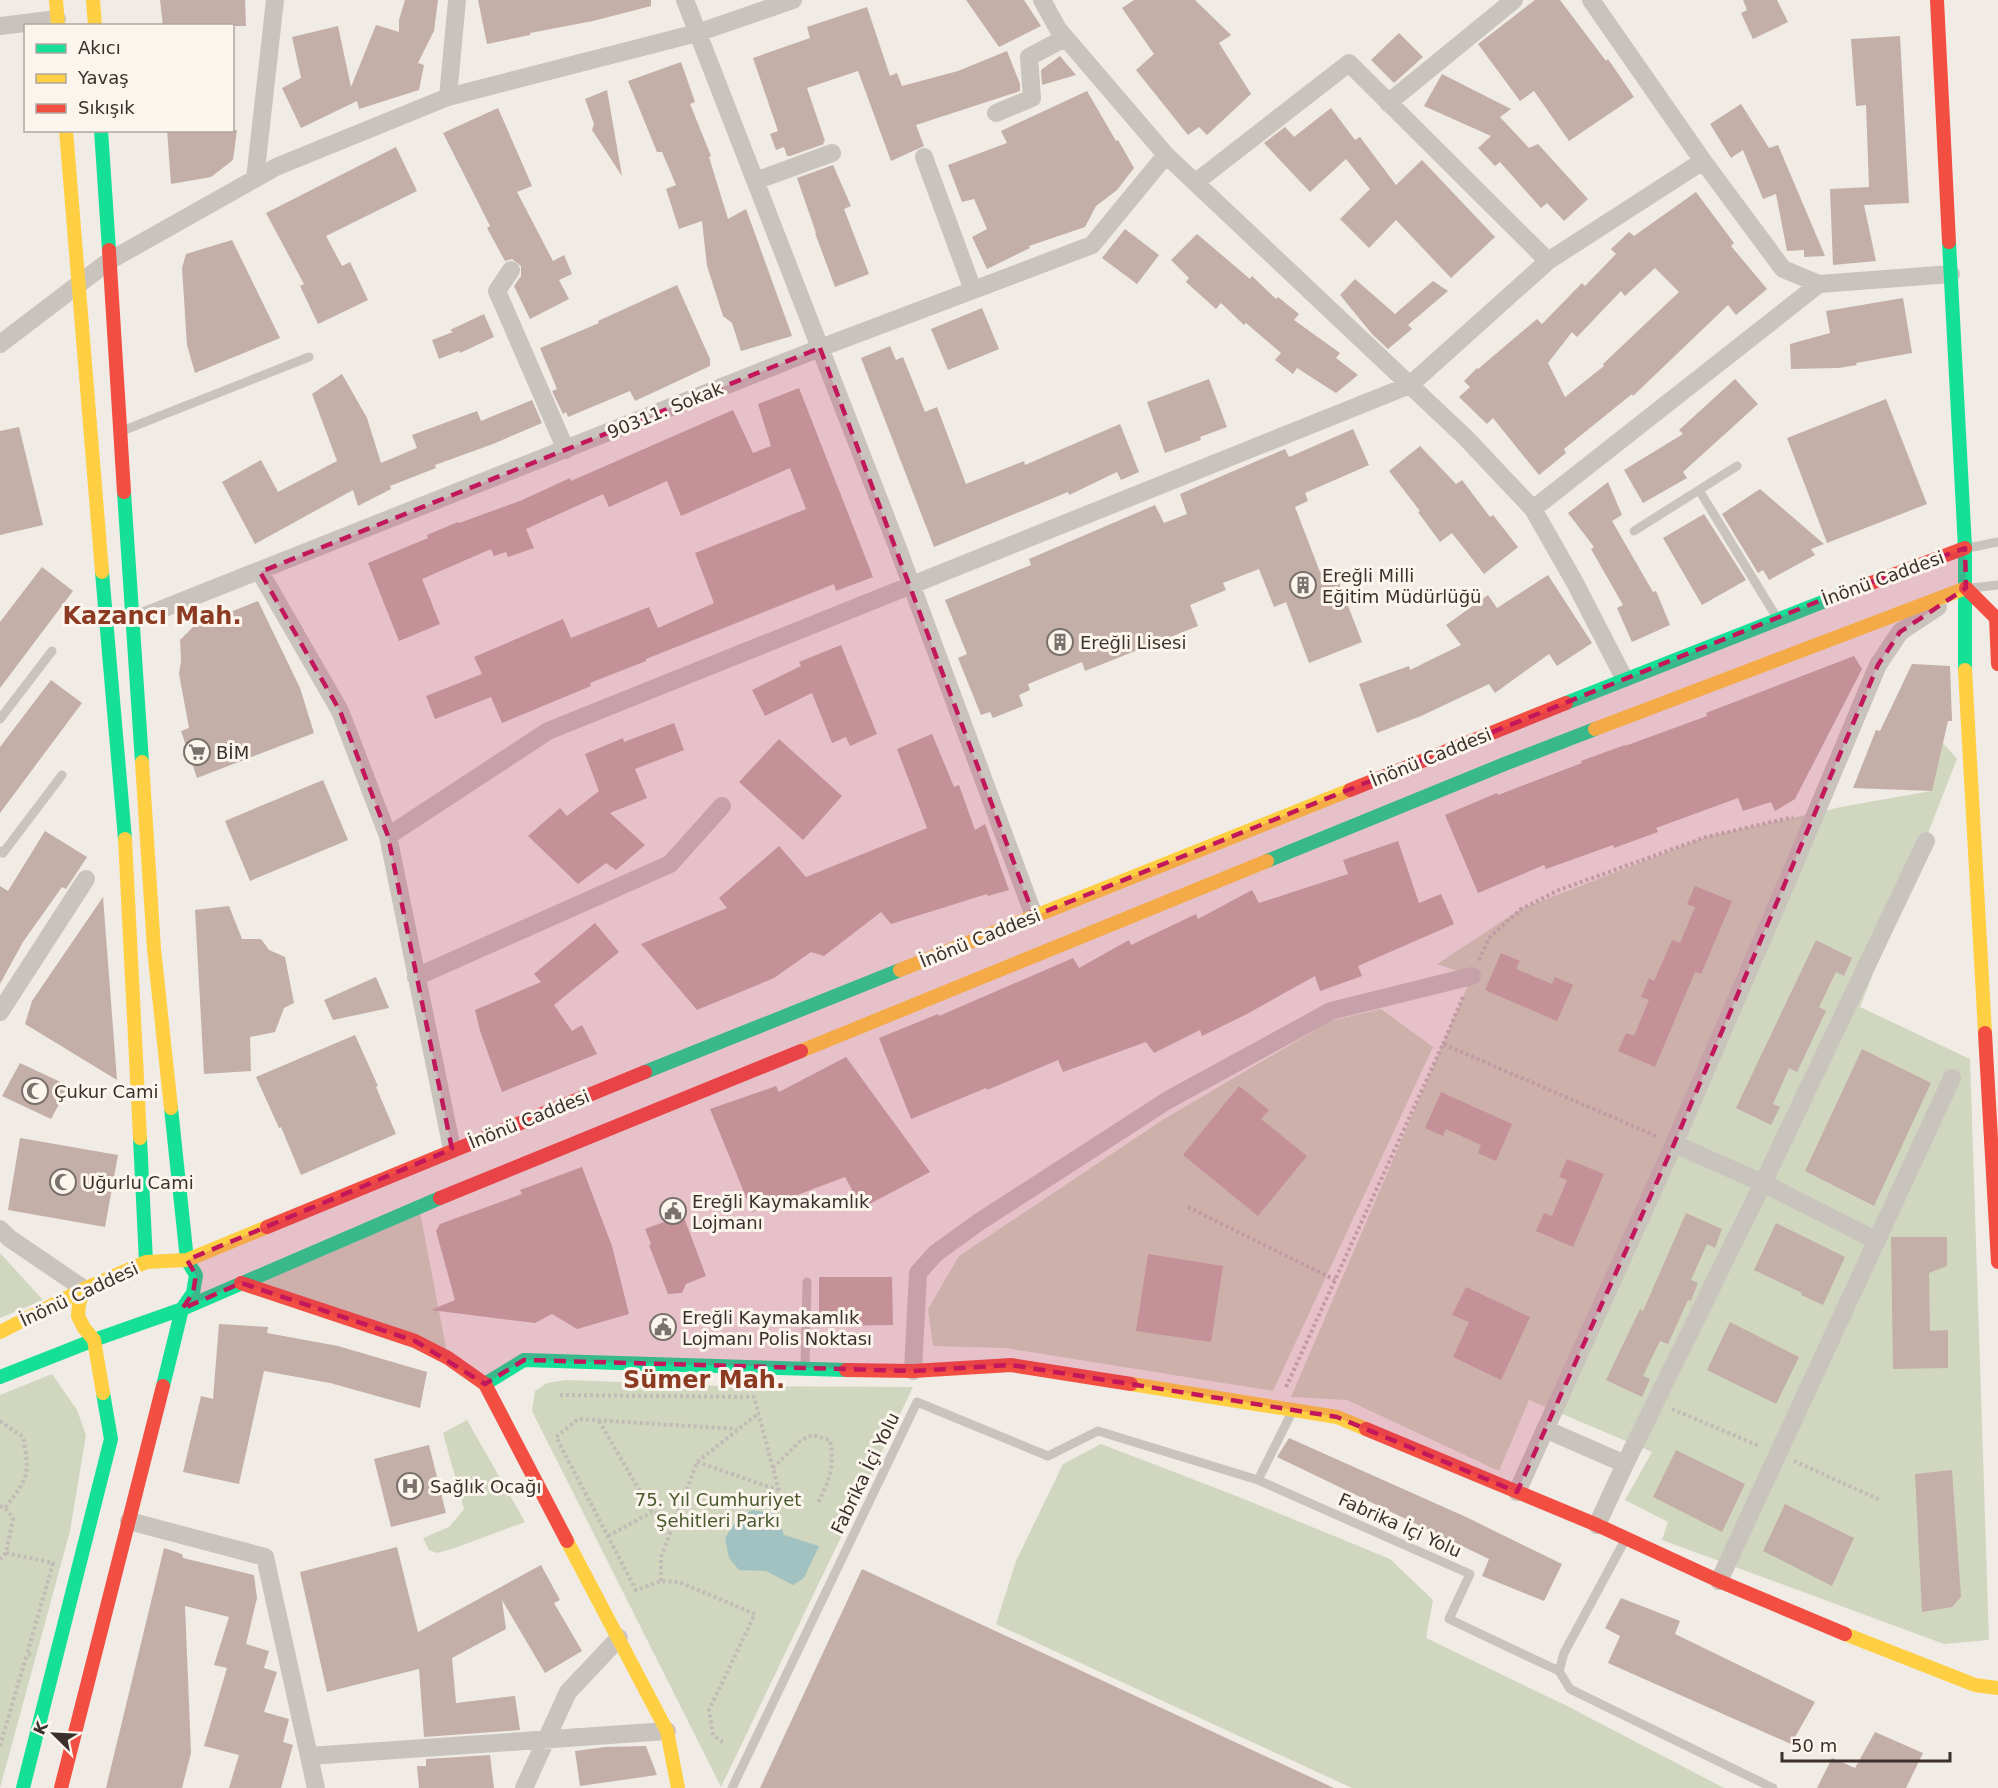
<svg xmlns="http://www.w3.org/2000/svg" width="1998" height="1788" font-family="'DejaVu Sans',sans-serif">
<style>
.green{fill:#d1d6bf}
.water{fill:#a1c2c1}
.building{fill:#c3afa7;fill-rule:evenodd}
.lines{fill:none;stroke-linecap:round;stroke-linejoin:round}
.path{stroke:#c2bbb6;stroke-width:4;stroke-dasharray:3 3;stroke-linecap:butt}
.lane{stroke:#c9c3be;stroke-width:9}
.street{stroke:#c9c3be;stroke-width:18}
.fast{stroke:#16e098;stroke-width:14}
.slow{stroke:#ffcf43;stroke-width:14}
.jam{stroke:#f24e42;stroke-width:14}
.marked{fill:#c2185b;fill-opacity:0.2;stroke:#c2185b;stroke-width:4.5;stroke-dasharray:12 8;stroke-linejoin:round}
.labels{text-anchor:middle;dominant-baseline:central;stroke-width:6;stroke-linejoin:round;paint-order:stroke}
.street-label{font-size:18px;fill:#3b302b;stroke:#fbf5ee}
.poi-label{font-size:18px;fill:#3b302b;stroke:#fbf5ee;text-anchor:start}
.park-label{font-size:18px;fill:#4a5a2e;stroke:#fbf5ee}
.district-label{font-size:24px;font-weight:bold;fill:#8c3b22;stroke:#fbf5ee}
</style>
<rect width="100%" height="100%" fill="#f0ebe5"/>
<path class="green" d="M1943 743 1957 759 1860 1007 1970 1059 1989 1640 1944 1644 1662 1540 1668 1522 1625 1500 1652 1452 1529 1400 1499 1471 1347 1400 1291 1397 1472 976 1437 964 1521 909 1706 837 1841 807 1931 791Z
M1381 1009 1433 1047 1273 1391 1005 1348 933 1346 928 1309 959 1256 1164 1119 1331 1021Z
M419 1207 448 1358 241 1283Z
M0 1253 43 1300 0 1318Z
M52 1374 77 1410 86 1435 70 1531 0 1788V1395Z
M566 1380 722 1386 913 1387 721 1787 532 1411 535 1391 547 1383Z
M467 1420 525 1522 455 1548 437 1553 429 1550 423 1538 449 1527 464 1509 443 1433Z
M1101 1444 1239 1497 1390 1559 1433 1600 1426 1638 1569 1707 1724 1788H1352L996 1624 1016 1561 1063 1464Z"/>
<path class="water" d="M752 1510 776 1514 784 1535 819 1546 804 1578 793 1585 766 1571 739 1570 729 1558 725 1538 738 1518Z"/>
<path class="building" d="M160 0H245L246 26H163Z
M405 0H438L434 31 418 63 424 65 419 90 359 109 357 101 301 128 282 88 301 78 292 37 338 26 351 87 376 25 399 32V20Z
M478 0H651V6L593 21 530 33V35L487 44Z
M966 0H1024L1041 26 999 47Z
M1134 0H1195L1231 35 1219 43 1251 94 1207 135 1199 127 1188 135 1136 70 1154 54 1122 8Z
M1535 0H1560L1606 61 1608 59 1634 97 1569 141 1534 91 1520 101 1478 44Z
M1743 0H1777L1788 22 1753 39 1741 13 1747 10Z
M867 7 890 76 897 73 902 86 958 71 1007 51 1020 84V91L916 125 924 146 891 161 858 71 807 88 825 141 823 142 824 144 790 156H787L784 147 776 150 770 134 778 131 753 58 810 38 807 27Z
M1399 33 1423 57 1394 83 1371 60Z
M1900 36 1909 203 1864 205 1876 261 1833 265 1830 189 1869 187 1866 105 1856 106 1851 39Z
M1060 56 1076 75 1042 85 1041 70Z
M681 62 695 102 690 104 711 156 709 157 728 219 746 209 792 336 741 351 732 323 723 316 707 266 702 221 679 229 666 189 676 185 662 152H657L628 81Z
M1442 74 1511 109 1500 117 1529 148 1538 144 1588 199 1564 221 1547 203 1541 208 1500 162 1495 166 1478 148 1491 136 1424 106Z
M607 90 622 176 592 130 594 124 585 99Z
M1087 91 1116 141 1118 140 1134 168 1117 190 1096 206 1085 227 1029 246 1030 248 987 269 972 237 987 229 974 199 962 202 948 165 1007 143 1001 131Z
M1741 104 1769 148 1778 145 1825 256 1804 257V250L1787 251 1776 194 1763 199 1743 150 1731 158 1710 124Z
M498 108 532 186 517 192 553 261 564 255 572 274 559 280 569 299 530 319 514 286 521 276V266L512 259 505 261 487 228 490 226 443 133Z
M1331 108 1355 140 1360 137 1396 185 1422 160 1495 237 1451 278 1396 220 1369 248 1340 219 1370 189 1346 159 1310 192 1264 143 1285 127 1294 137Z
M167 130H237L233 160 211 177 171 184Z
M396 147 417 191 326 236 342 266 350 262 368 300 318 324 300 286 304 284 266 213Z
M833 165 851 206 844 209 869 274 835 287 815 233H816L797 178Z
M1696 192 1734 243 1731 246 1767 289 1736 315 1728 305 1633 396 1632 394 1564 449 1566 453 1539 475 1493 418 1487 424 1459 397 1470 387 1464 381 1477 368 1478 369 1537 319 1542 324 1582 283 1585 286 1616 254 1611 249 1629 232 1634 236ZM1655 268 1679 292 1603 364 1604 366 1565 397 1548 363 1572 332 1577 337 1621 291 1625 296Z
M1125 229 1159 255 1137 284 1102 258Z
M1197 234 1250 279 1252 276 1276 299 1278 297 1299 314 1294 320 1340 353 1336 358 1358 375 1336 393 1297 368 1293 374 1275 360 1281 353 1246 323 1244 325 1221 303 1216 309 1186 282 1189 278 1171 260Z
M232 240 280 338 195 373 187 345 182 268 186 254Z
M1355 279 1395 314 1433 281 1448 291 1408 325 1412 329 1388 349 1372 334 1340 295Z
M677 285 710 359V366L635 401 630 391 568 417 566 412 563 414 552 391 557 389 540 348 599 323 598 321Z
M1903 298 1912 353 1856 363 1857 365 1839 368 1791 369 1790 344 1830 333 1826 311Z
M982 308 999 349 948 370 931 329Z
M484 314 494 337 460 353 459 351 439 359 432 340 453 332 450 330Z
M890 346 896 360 903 357 925 412 937 407 966 484 1024 461 1025 465 1120 424 1139 472 1121 480 1117 472 1069 495 1068 492 934 547 861 358Z
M342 374 367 418 381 463 417 448 412 435 477 411 481 421 532 400 542 423 493 444 435 465 436 468 390 486 391 489 358 506 353 490 255 544 222 482 261 460 278 492 337 461 312 394Z
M1209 379 1227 427 1200 437 1201 440 1165 453 1147 402Z
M1735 379 1758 404 1683 472 1687 478 1643 503 1624 470 1683 434 1679 430Z
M799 388 873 577 836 591 834 584 646 659V661L590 683 591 686 502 723 491 697 435 719 426 696 482 674 474 657 563 619 571 638 649 607 658 628 714 603 695 553 806 509 790 468 681 516 667 481 609 507 603 494 526 529 534 548 508 557 506 552 494 556 491 549 422 579 440 624 399 641 368 563 428 538 427 535 458 522 459 523 520 501 570 478 571 481 733 410 753 453 771 446 758 404Z
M1886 399 1927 504 1827 543 1787 438Z
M19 427 43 525 0 535V431Z
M1353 429 1369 465 1305 493 1308 501 1295 507 1320 572 1333 567 1362 642 1309 663 1286 602 1274 607 1259 569 1223 583 1226 590 1190 605 1198 626 1085 671 1082 662 1028 684 1030 690 1019 695 1023 706 993 718 990 712 981 715 958 658 967 654 945 600 1031 565 1029 559 1155 505 1164 523 1187 514 1180 494 1285 449 1289 457Z
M1420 446 1456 484 1462 480 1490 517 1493 515 1518 547 1484 574 1452 533 1440 542 1418 512 1420 511 1389 471Z
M1608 482 1622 515 1612 521 1653 592 1656 591 1670 625 1632 642 1617 608 1623 605 1591 549 1594 547 1568 513Z
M1760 489 1824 544 1811 549 1815 555 1769 580 1763 570 1758 573 1722 514Z
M1704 514 1746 580 1702 605 1663 538Z
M42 567 73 591 0 688V622Z
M1548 575 1592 643 1557 666 1549 654 1495 693 1489 684 1421 716 1377 733 1359 684 1409 666 1410 670 1461 645 1446 625 1488 595 1497 608Z
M258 601 300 688 314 733 197 778 181 731 189 728 179 674 181 661 180 640 193 627Z
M841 645 877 734 850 746 846 737 832 743 812 693 765 716 752 690 801 666 799 662Z
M1854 656 1862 669 1795 799 1775 811 1771 802 1743 811 1738 798 1656 828 1658 832 1614 848 1613 845 1546 869 1544 865 1478 893 1445 815 1497 793 1498 795 1582 763 1581 761 1625 745V746L1707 716 1706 713Z
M1912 664 1950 666 1952 721H1948L1932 791 1853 788 1876 730 1880 731Z
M51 680 82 703 0 813V747Z
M674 723 684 750 635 769 647 798 610 813 645 845 616 870 606 863 578 884 528 836 560 808 567 816 599 791 585 754 623 738 624 742Z
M932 734 954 787 959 785 975 830 985 824 1009 890 988 896 987 894 891 924 881 912 824 956 811 952 774 978 697 1010 641 944 727 908 719 898 779 846 806 877 927 828 897 749Z
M779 739 842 796 803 840 739 782Z
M323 780 348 840 250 881 225 821Z
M45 831 87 857 66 889 62 887 23 942 0 984V886L8 891Z
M1398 841 1419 903 1441 894 1454 924 1358 966 1362 976 1320 991 1315 976 1245 1015 1202 1036 1200 1030 1154 1053 1146 1042 1063 1072 1058 1060 987 1090 986 1088 911 1119 879 1038 938 1014 939 1016 1073 958 1079 968 1129 940 1131 945 1196 914 1198 919 1252 890 1259 903 1348 874 1343 860Z
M1695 886 1732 901 1701 974 1695 972 1655 1067 1618 1051 1626 1033 1634 1036 1649 1000 1641 997 1649 978 1654 981 1672 940 1680 943 1695 907 1687 904Z
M103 897 117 1080 25 1024 32 1001Z
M229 906 242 939H261L269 950 285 957 294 1003 284 1008 275 1032 250 1037 251 1071 204 1074 195 910Z
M595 923 619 952 554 1005 572 1031 582 1025 597 1054 502 1092 480 1031 475 1010 541 982 534 974Z
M1816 940 1852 958 1844 976 1836 972 1819 1007 1826 1011 1797 1072 1789 1068 1773 1104 1780 1107 1771 1125 1736 1108Z
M1501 953 1520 961 1516 969 1552 984 1555 977 1573 985 1557 1021 1485 990Z
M376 977 389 1008 333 1020 324 1000Z
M355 1035 378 1086 376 1087 396 1134 301 1175 281 1127 279 1128 256 1077Z
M1862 1049 1931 1083 1874 1206 1805 1171Z
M846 1057 930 1172 862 1208 845 1177 752 1212 710 1109 776 1086 779 1092Z
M20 1063 69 1086 51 1119 2 1096Z
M1239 1086 1269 1110 1261 1119 1307 1156 1258 1216 1183 1155Z
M1441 1092 1512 1124 1496 1161 1478 1153 1481 1145 1446 1129 1443 1136 1425 1128Z
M20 1138 118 1155 105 1227 8 1210Z
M1567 1159 1604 1174 1573 1247 1536 1231 1544 1213 1552 1216 1567 1180 1559 1177Z
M582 1167 612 1246 629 1314 577 1329 552 1314 535 1323 431 1310 455 1300 436 1231 440 1224 522 1194 520 1190Z
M1686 1213 1722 1229 1715 1248 1707 1244 1691 1280 1698 1283 1691 1301 1688 1300 1668 1344 1660 1341 1643 1376 1650 1379 1642 1397 1606 1380 1640 1309 1643 1311Z
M683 1215 706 1276 686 1284 682 1293 668 1294 649 1245 651 1244 645 1229Z
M1776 1223 1845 1257 1823 1305 1801 1295 1802 1293 1754 1270Z
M1891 1237H1947V1266L1929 1273 1930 1331 1948 1330V1368L1893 1369Z
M1148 1254 1223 1266 1211 1342 1136 1331Z
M819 1277H892L893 1325 819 1326Z
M1466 1287 1530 1317 1501 1380 1453 1357 1469 1322 1452 1315Z
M670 1315 676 1332 656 1339 649 1322Z
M1730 1322 1799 1357 1776 1404 1707 1370Z
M219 1324 268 1327 267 1333 338 1346 427 1372 420 1408 330 1383 264 1371 239 1484 183 1472 201 1396 213 1399Z
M1289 1438 1466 1517 1562 1564 1544 1601 1482 1576 1489 1559 1277 1457Z
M429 1445 446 1513 391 1527 374 1459Z
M1676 1450 1745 1484 1722 1532 1653 1497Z
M1952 1470 1961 1597 1952 1607 1922 1612 1915 1474Z
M1785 1504 1854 1538 1832 1586 1763 1551Z
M397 1547 418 1632 541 1565 560 1600 554 1603 582 1651 545 1673 502 1600 506 1629 452 1658 456 1703 515 1696 520 1730 424 1737 419 1669 327 1692 300 1572Z
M164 1548 182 1554 183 1558 254 1575 257 1598 246 1644 269 1651 264 1668 277 1672 264 1712 289 1719 283 1742 293 1745 281 1788H229L239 1755 204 1746 227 1668 214 1665 229 1617 185 1606 191 1753 182 1788H106Z
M862 1569 1334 1788H760Z
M1621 1598 1680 1621 1675 1634 1815 1702 1791 1744 1608 1663 1620 1636 1605 1628Z
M1875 1732 1923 1753 1906 1788H1817L1832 1758 1855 1768Z
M646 1746 657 1775 580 1786 575 1751 605 1747Z
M490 1755 494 1788H419L417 1766H426V1759Z"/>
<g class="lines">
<path class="path" d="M1479 960 1489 938 1521 909 1559 890 1706 837 1793 817
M1443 1044 1463 997
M1188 1207 1335 1280
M1286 1387 1443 1044 1656 1136
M560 1395 754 1397 779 1491
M1672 1409 1759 1446
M0 1421 23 1437C30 1475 29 1477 5 1508
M599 1421 652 1512 675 1520
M1794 1461 1880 1500
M697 1462 778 1490
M773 1468 801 1440 813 1435 830 1440C835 1468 830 1478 818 1503
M0 1506 5 1508 13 1518 6 1553 0 1559
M608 1536 652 1512
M6 1553 53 1563 27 1654 34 1655
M661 1581V1557L697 1462 759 1413
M723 1742 713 1735 709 1710 755 1614 679 1582 661 1581 636 1590 556 1437 578 1419 737 1429
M0 1746 27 1654"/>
<path class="lane" d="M122 431 309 357
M1699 490 1777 618
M1634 531 1737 466
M1968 548 1998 542
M1971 588 1998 585
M0 719 52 651
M0 851 3 853 62 775
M805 1367 807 1282
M1258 1480 1470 1574 1449 1619 1559 1671
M1625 1540 1564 1653 1559 1671 1570 1689 1773 1788
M732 1788 917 1402 1048 1456 1098 1431 1258 1480 1292 1412"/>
<path class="street" d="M685 0 897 546 1034 916
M1042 0 1058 29 1166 155 1466 438 1533 509 1574 581 1624 678
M1591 0 1703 161 1783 269 1819 284 1951 274
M0 26 57 19
M448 97 457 0
M1388 103 1514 0
M996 113 1032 98 1029 57 1065 38
M924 157 973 290
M255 179 275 0
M755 181 832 153
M1196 182 1349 63 1548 261
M511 270 497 291 566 450
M0 344 109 261 276 167 448 97 697 33 793 0
M1533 509 1819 284
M260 572 340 711 388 836 452 1149
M132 621 820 348 1092 245 1166 155
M388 836 548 731 1410 385 1548 261 1703 161
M416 977 670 864 722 806
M0 1012 86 879
M1674 1144 1763 1183 1877 1241
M0 1229 9 1238 84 1289
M913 1371 918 1273 936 1253 979 1222 1168 1100 1331 1011 1472 976
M1545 1429 1625 1464
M1517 1492 1674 1144 1789 877 1878 665 1900 632 1938 607
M129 1521 265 1557 316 1788
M1597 1525 1625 1464 1763 1183 1926 841
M1719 1581 1952 1078
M309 1756 667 1731
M524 1788 568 1692 619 1638"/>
<path class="fast" d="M101 130 109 250
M1949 242 1965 548V670
M124 492 142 762
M102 572 125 839
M1566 703 1871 583
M1267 861 1507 763 1595 729
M645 1072 900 970
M140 1138 146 1262
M0 1377 94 1340 182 1309 440 1198
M485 1384 524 1360 846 1370
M163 1386 182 1309 193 1293 196 1275 187 1260 171 1108
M23 1788 111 1439 103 1393"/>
<path class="slow" d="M56 0 58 26
M93 0 95 26
M66 130 102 572
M1965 670 1985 1033
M1595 729 1966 588
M142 762 154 949 171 1108
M125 839 140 1138
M900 970 1350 790
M801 1051 1267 861
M84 1289 79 1304 78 1316 84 1328 94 1340 103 1393
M0 1332 84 1289 146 1262 187 1260 267 1227
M1131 1384 1337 1417 1366 1429
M567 1541 667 1731 678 1788
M1845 1634 1975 1685 1998 1688"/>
<path class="jam" d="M1937 0 1949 242
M109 250 124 492
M1871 583 1965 548
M1966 588 1996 618 1998 664
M1350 790 1566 703
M1985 1033 1998 1262
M440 1198 801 1051
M267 1227 645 1072
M241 1283 415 1341 448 1358 485 1384 567 1541
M846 1370 913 1371 1011 1365 1131 1384
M1366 1429 1597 1525 1719 1581 1845 1634
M61 1788 163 1386"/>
</g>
<path class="marked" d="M820 348 1034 916 1819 601 1965 548 1966 588 1900 632 1878 665 1674 1144 1517 1492 1337 1417 1011 1365 913 1371 524 1360 485 1384 415 1341 241 1283 182 1309 193 1293 196 1275 187 1260 452 1149 388 836 340 711 260 572Z"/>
<defs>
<symbol id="building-ring" viewBox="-11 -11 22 22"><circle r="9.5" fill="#fbf5ee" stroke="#7a716c" stroke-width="1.5"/><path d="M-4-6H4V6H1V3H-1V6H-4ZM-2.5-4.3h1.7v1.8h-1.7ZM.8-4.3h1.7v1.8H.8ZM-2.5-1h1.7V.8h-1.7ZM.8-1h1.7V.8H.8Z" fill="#7a716c"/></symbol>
<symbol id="supermarket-ring" viewBox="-11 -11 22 22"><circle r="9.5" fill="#fbf5ee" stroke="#7a716c" stroke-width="1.5"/><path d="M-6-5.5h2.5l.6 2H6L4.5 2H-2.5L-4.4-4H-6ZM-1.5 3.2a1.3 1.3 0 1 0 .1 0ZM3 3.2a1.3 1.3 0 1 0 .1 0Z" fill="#7a716c"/></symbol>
<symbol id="mosque-ring" viewBox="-11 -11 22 22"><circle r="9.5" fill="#fbf5ee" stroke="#7a716c" stroke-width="1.5"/><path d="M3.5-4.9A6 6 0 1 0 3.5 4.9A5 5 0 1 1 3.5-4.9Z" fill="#7a716c"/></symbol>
<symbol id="civic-ring" viewBox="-11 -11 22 22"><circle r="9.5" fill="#fbf5ee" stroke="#7a716c" stroke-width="1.5"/><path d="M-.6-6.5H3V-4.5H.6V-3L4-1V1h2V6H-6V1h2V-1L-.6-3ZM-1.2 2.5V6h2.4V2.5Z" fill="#7a716c"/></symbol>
<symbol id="hospital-ring" viewBox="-11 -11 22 22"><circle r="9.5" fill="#fbf5ee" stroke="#7a716c" stroke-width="1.5"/><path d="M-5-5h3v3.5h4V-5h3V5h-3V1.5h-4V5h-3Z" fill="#7a716c"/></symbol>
</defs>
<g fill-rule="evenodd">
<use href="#building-ring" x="1288" y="570" width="30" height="30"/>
<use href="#building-ring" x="1045" y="627" width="30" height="30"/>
<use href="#supermarket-ring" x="182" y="737" width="30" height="30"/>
<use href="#mosque-ring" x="20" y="1076" width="30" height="30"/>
<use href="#mosque-ring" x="48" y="1167" width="30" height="30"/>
<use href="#civic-ring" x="658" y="1196" width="30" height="30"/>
<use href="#civic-ring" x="648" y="1312" width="30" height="30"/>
<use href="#hospital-ring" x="395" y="1471" width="30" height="30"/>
</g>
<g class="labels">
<g class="street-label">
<text transform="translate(665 410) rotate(-22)">90311. Sokak</text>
<text transform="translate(1883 578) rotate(-20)">İnönü Caddesi</text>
<text transform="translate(1431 757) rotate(-22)">İnönü Caddesi</text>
<text transform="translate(980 938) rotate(-22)">İnönü Caddesi</text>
<text transform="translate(529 1119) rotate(-22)">İnönü Caddesi</text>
<text transform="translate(79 1294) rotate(-25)">İnönü Caddesi</text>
<text transform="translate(865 1473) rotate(-64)">Fabrika İçi Yolu</text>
<text transform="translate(1400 1525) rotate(24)">Fabrika İçi Yolu</text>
</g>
<g class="poi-label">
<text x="1322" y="575">Ereğli Milli<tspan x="1322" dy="21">Eğitim Müdürlüğü</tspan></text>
<text x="1080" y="642">Ereğli Lisesi</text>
<text x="216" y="752">BİM</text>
<text x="54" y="1091">Çukur Cami</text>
<text x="82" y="1182">Uğurlu Cami</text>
<text x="692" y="1201">Ereğli Kaymakamlık<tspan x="692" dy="21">Lojmanı</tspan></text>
<text x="682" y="1317">Ereğli Kaymakamlık<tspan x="682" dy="21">Lojmanı Polis Noktası</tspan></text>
<text x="430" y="1486">Sağlık Ocağı</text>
</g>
<g class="park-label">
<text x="718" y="1499">75. Yıl Cumhuriyet<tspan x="718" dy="21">Şehitleri Parkı</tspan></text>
</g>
<g class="district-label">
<text x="152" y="616">Kazancı Mah.</text>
<text x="704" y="1380">Sümer Mah.</text>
</g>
</g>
<rect x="24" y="24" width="210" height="108" fill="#fbf5ee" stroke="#aea6a0" stroke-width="1.5"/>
<rect x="36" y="44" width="30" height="9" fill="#16e098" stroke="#aea6a0" stroke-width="1.5"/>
<text x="78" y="54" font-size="18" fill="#3b302b">Akıcı</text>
<rect x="36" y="74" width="30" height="9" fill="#ffcf43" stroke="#aea6a0" stroke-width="1.5"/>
<text x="78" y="84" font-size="18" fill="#3b302b">Yavaş</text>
<rect x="36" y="104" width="30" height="9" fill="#f24e42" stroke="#aea6a0" stroke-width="1.5"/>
<text x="78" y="114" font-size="18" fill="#3b302b">Sıkışık</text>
<g transform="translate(54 1734) rotate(294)" stroke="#fbf5ee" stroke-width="4.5" paint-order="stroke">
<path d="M0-4.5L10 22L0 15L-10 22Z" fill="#3b302b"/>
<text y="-9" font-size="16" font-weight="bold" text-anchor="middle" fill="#3b302b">K</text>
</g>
<path d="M1782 1752v9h168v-9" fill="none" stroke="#3b302b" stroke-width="3"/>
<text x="1791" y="1752" font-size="18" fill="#3b302b" stroke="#fbf5ee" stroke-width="4.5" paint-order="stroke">50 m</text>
</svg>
